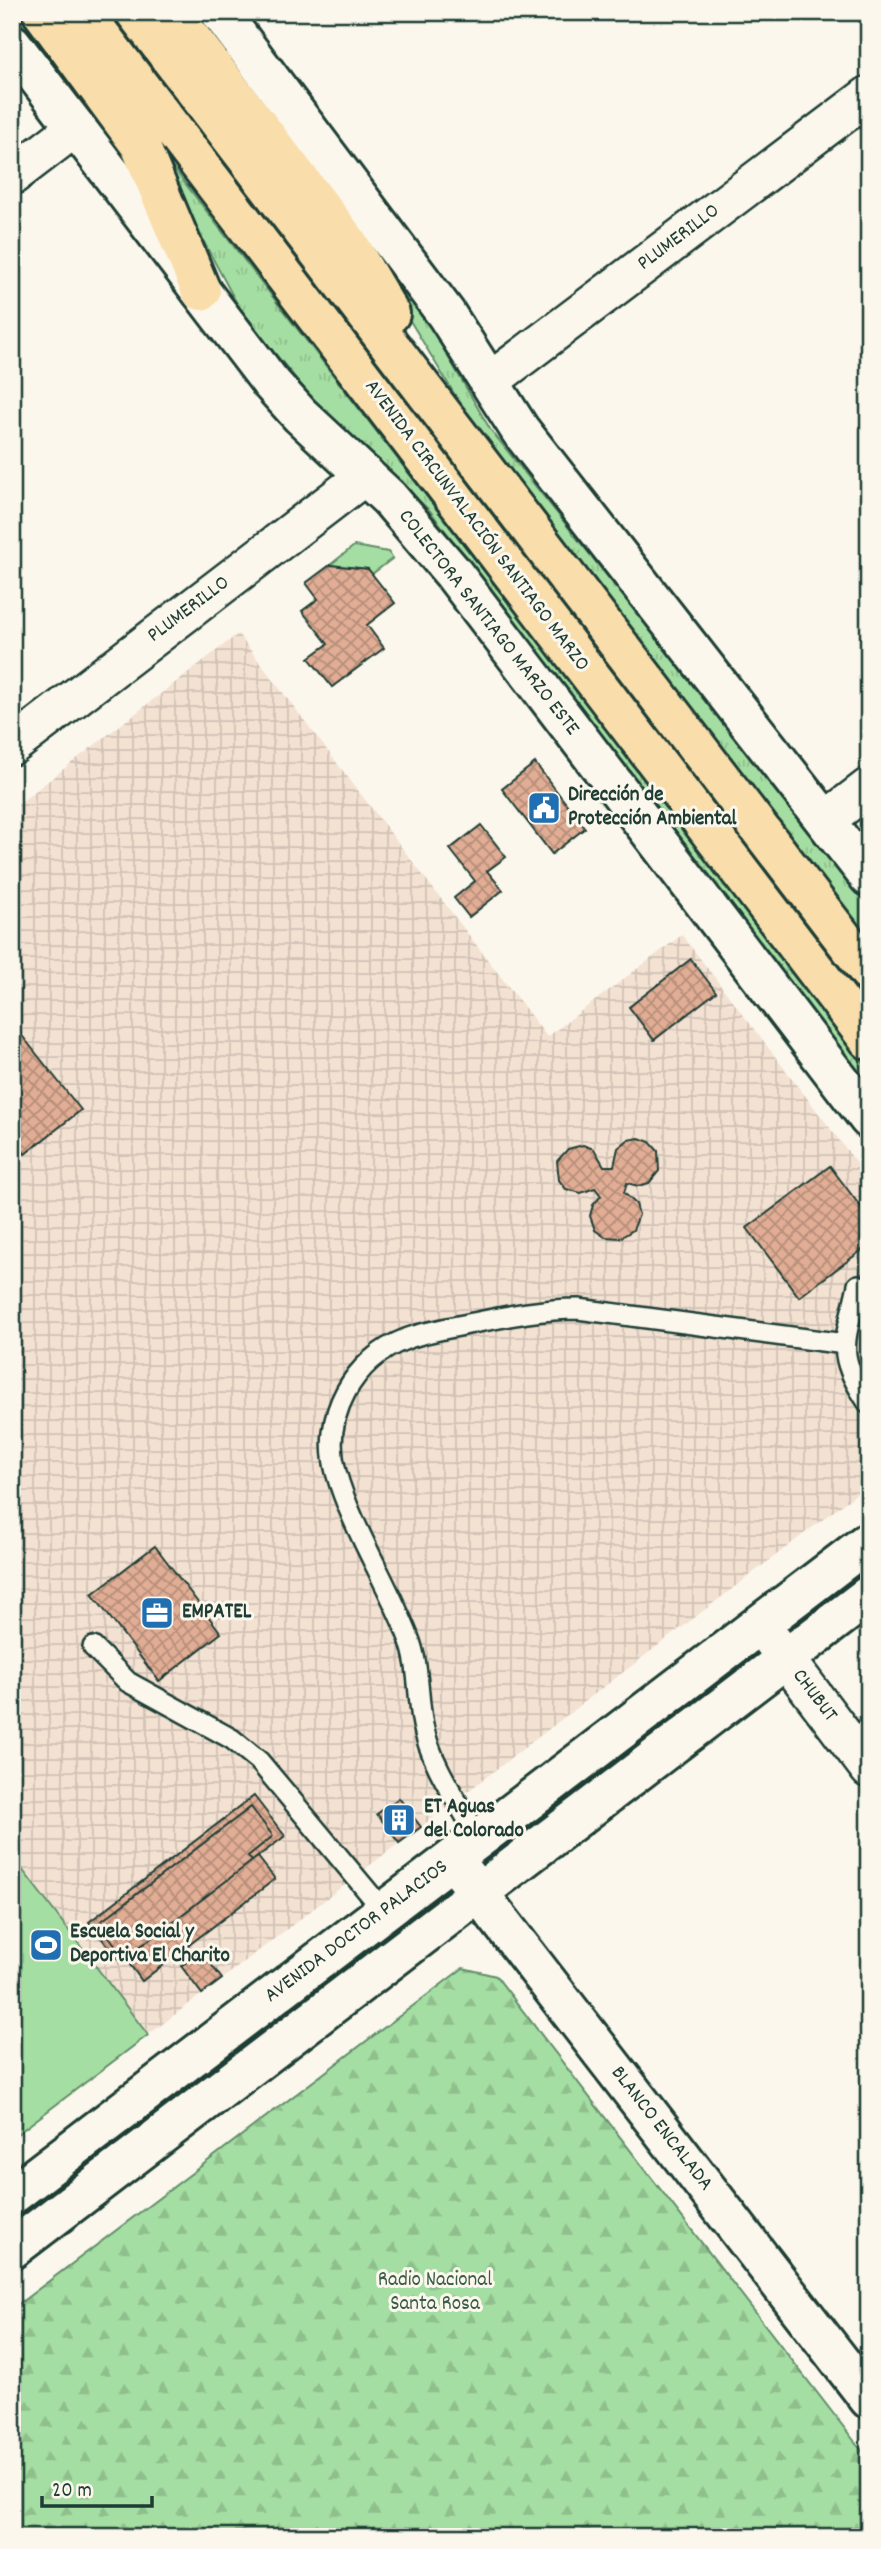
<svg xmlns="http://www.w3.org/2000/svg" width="881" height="2549" font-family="Dekko,sans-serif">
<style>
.industrial{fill:url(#industrial-grid)}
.grass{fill:url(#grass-tufts);stroke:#628e6b;stroke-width:2}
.forest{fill:url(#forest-firs);stroke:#628e6b;stroke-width:2}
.garden{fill:#a5dea2;stroke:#628e6b;stroke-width:2}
.building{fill:url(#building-cross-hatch);stroke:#1f3d34;stroke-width:2}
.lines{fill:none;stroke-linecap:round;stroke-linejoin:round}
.lane-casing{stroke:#1f3d34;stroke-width:24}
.street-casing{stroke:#1f3d34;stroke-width:42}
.secondary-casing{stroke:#1f3d34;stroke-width:44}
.highway-casing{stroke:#1f3d34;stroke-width:44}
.lane{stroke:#fbf7ec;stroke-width:19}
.street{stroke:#fbf7ec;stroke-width:37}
.secondary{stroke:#fbf7ec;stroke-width:38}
.highway{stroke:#f9deab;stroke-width:38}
.labels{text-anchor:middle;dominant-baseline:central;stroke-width:6;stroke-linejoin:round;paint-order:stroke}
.street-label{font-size:21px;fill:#1f3d34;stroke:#fbf7ec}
.poi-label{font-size:21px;font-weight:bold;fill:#1f3d34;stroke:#fbf7ec;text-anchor:start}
.park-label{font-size:21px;fill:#3a5d4a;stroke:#fbf7ec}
</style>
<defs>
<pattern id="industrial-grid" width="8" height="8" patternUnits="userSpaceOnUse" patternTransform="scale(1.75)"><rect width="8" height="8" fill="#f3e1d2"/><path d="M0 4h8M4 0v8" fill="none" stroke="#d0c2b5"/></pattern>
<pattern id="grass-tufts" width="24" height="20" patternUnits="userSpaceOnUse" patternTransform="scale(1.75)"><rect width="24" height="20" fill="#a5dea2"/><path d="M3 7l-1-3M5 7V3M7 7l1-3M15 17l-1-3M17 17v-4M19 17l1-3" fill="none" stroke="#8ebf8c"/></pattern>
<pattern id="forest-firs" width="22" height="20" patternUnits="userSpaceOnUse" patternTransform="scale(1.75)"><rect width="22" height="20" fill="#a5dea2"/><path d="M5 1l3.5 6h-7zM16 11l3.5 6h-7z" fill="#8ebf8c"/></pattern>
<pattern id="building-cross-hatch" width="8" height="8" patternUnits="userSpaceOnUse" patternTransform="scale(1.75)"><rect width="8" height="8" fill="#e1ad94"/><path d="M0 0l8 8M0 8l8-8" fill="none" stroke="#b68e7a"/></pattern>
</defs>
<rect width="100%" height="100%" fill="#fbf7ec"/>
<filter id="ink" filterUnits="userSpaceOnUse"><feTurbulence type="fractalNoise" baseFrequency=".0143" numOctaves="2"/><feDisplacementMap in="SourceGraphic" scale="14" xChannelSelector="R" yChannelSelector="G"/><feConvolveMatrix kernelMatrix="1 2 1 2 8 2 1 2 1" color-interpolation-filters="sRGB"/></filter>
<g filter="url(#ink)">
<path class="industrial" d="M238 634 547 1037 682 935 869 1179V1484L421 1827 399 1798 377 1814 399 1843 222 1979 201 1951 181 1965 202 1994 148 2035 12 1856V809Z"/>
<path class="grass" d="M13 12H25L131 154 126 159Z
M188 12H199L418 305 490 429 869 905V939L467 415 383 276Z
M164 156 869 1070V1091L430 511 312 398 243 315 160 160Z"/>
<path class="forest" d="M463 1968 496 1976 869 2460V2537H12V2309Z"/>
<path class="garden" d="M354 546 388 552 393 558 372 574 368 569 330 565Z
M12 1856 148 2035 12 2138Z"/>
<path class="building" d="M330 565 368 569 395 603 367 625 384 648 332 687 309 658 328 644 302 611 318 599 306 583Z
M535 763 585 828 552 854 502 789Z
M481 825 506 857 487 871 503 890 469 917 454 898 475 881 450 849Z
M691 959 716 992 654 1040 629 1007Z
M12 1023 81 1110 25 1154 12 1138Z
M639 1138 650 1142 658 1151 659 1171 649 1183 638 1186 627 1183 624 1193 636 1204 639 1215 633 1230 620 1238 605 1237 595 1230 590 1216 593 1205 601 1196 595 1188 581 1193 566 1189 559 1180 557 1161 568 1149 583 1145 594 1149 604 1166H614L618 1148 628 1140Z
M830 1166 869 1218V1245L799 1297 747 1228Z
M155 1546 221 1633 159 1681 92 1594Z
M254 1796 285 1836 120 1962 89 1922Z
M399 1798 421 1827 399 1843 377 1814Z
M251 1807 273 1836 248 1856 252 1861 258 1857 275 1879 142 1981 99 1923Z
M201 1951 222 1979 202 1994 181 1966Z"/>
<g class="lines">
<defs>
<path id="lane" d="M858 1285C846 1342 833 1352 869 1404
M93 1647 128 1682 232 1739 259 1761 384 1911
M479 1839C459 1803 431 1765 423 1725 417 1695 420 1666 408 1636 388 1584 350 1524 336 1472 321 1417 353 1359 406 1339 427 1331 451 1328 473 1323 508 1316 542 1309 578 1309L845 1344"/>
<path id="street" d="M12 176 76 127
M489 382 869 95
M12 746 366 475
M826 820 869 787
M760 1624 869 1769"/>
<path id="secondary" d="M220 12 446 314 520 430 869 877
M12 44 271 383 300 415 389 498 453 573 869 1119
M464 1874 869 2399
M12 2195 869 1541
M12 2249 869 1595"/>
<path id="highway" d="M42 12 140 145 201 291
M83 12 869 1040
M135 12 869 972
M171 12 347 241 390 314"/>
</defs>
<use href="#lane" class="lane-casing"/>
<use href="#street" class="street-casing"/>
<use href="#secondary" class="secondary-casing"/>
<use href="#highway" class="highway-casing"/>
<use href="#lane" class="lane"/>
<use href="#street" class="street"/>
<use href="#secondary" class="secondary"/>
<use href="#highway" class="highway"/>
</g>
</g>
<defs>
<symbol id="civic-square" viewBox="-11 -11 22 22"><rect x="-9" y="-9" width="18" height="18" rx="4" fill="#1f6fb2" stroke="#fbf7ec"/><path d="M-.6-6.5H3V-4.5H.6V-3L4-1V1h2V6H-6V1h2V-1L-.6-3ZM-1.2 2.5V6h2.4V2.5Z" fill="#fff"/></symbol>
<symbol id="office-square" viewBox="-11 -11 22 22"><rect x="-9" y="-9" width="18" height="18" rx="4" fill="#1f6fb2" stroke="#fbf7ec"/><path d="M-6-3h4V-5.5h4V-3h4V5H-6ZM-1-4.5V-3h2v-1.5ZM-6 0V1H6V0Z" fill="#fff"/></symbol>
<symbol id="building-square" viewBox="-11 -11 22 22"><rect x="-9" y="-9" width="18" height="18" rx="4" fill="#1f6fb2" stroke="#fbf7ec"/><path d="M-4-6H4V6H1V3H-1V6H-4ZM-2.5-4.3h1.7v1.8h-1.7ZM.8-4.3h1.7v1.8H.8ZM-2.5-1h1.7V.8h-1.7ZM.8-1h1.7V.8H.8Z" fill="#fff"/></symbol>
<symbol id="stadium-square" viewBox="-11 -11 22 22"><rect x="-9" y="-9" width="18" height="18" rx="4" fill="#1f6fb2" stroke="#fbf7ec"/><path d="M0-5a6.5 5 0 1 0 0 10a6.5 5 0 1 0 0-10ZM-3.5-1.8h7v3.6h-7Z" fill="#fff"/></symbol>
</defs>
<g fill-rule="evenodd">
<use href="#civic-square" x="525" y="789" width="38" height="38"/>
<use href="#office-square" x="138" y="1594" width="38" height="38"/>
<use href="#building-square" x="380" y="1801" width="38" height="38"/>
<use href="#stadium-square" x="27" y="1926" width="38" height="38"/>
</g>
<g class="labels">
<g class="street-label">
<text transform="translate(679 238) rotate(-37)">PLUMERILLO</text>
<text transform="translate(476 526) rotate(53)">AVENIDA CIRCUNVALACIÓN SANTIAGO MARZO</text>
<text transform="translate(189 610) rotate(-37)">PLUMERILLO</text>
<text transform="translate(488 623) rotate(52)">COLECTORA SANTIAGO MARZO ESTE</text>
<text transform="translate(814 1696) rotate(53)">CHUBUT</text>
<text transform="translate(357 1932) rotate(-37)">AVENIDA DOCTOR PALACIOS</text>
<text transform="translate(661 2129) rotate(52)">BLANCO ENCALADA</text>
</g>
<g class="poi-label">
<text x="568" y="796">Dirección de<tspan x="568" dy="24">Protección Ambiental</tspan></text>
<text x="182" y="1613">EMPATEL</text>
<text x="424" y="1808">ET Aguas<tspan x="424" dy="24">del Colorado</tspan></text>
<text x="70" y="1933">Escuela Social y<tspan x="70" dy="24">Deportiva El Charito</tspan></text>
</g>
<g class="park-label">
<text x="435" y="2281">Radio Nacional<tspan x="435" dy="24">Santa Rosa</tspan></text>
</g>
</g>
<rect width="881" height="2549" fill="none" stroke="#fbf7ec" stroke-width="42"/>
<rect x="21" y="21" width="839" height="2507" fill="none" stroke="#1f3d34" stroke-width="2.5" filter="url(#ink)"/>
<path d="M42 2496v10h110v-10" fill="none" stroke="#1f3d34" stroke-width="3.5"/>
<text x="52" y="2496" font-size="21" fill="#1f3d34" stroke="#fbf7ec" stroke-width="5" paint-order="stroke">20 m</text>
</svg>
